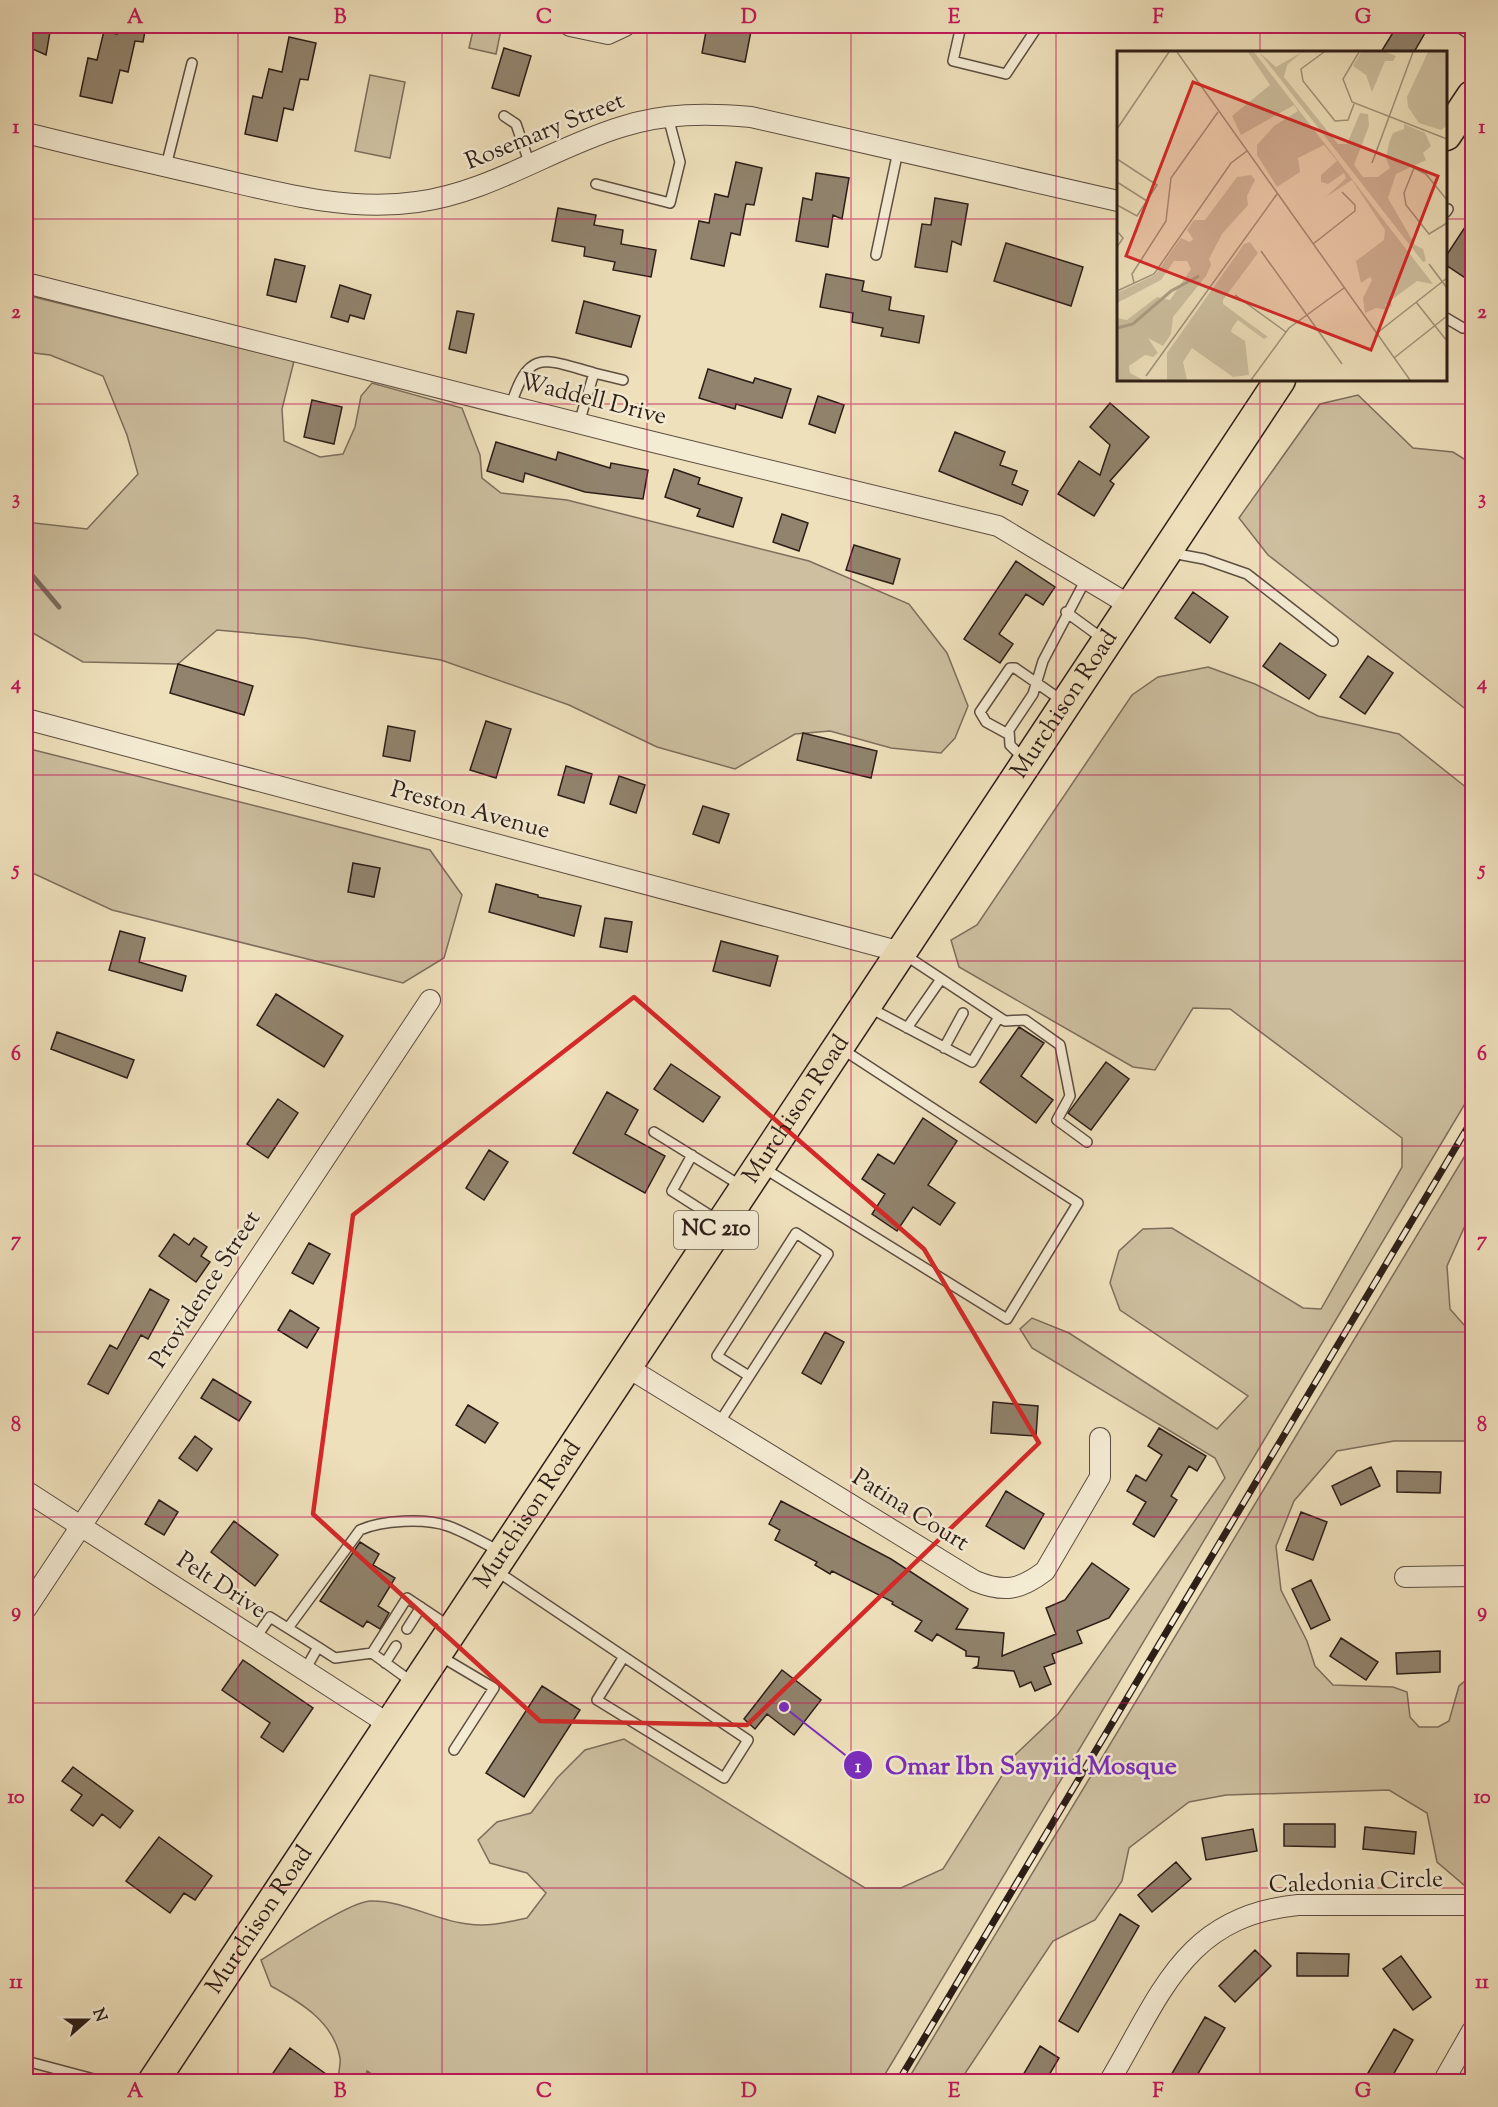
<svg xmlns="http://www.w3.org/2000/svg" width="1498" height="2107" font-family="'Sorts Mill Goudy',serif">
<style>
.green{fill:#cdbf9f;stroke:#7d6e5c;stroke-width:1.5}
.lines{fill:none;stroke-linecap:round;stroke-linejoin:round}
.stream{stroke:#796b59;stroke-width:5}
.building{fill:#91836d;stroke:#2d1e18;stroke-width:1.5}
.service-casing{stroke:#5d4e41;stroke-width:12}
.minor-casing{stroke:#5d4e41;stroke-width:22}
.primary-casing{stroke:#2d1e18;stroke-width:33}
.service{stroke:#f4ebd3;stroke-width:9}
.minor{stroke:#f4ebd3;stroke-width:20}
.primary{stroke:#eee0bb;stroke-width:30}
.rail-casing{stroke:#2d1e18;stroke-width:7}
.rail{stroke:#f4ebd3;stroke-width:4.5;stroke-dasharray:14;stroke-linecap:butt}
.marked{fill:none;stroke:#d62828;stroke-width:4.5;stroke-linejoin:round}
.grid{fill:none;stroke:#c2185b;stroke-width:1.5;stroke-opacity:0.55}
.labels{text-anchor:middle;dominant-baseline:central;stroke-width:5;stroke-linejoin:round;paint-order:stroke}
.shield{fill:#f4ebd3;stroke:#695c50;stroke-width:1.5}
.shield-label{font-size:22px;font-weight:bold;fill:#2d1e18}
.street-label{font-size:24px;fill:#2d1e18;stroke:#f4ebd3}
.inset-river{fill:none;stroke:#ac9e84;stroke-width:3}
.inset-road{fill:none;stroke:#a1927a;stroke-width:1.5}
.view{fill:#d62828;fill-opacity:0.15;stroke:#d62828;stroke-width:3}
.inset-edge{fill:none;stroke:#2d1e18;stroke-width:3}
.leader{fill:none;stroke:#7b2cbf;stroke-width:2}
.callout-dot{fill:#7b2cbf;stroke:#f4ebd3;stroke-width:2}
.mark-label{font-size:18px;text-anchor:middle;font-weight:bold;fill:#fff}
.callout-label{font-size:26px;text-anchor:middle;font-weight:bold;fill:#7b2cbf;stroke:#f4ebd3;stroke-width:5;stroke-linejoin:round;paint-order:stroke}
.neatline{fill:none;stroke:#c2185b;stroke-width:2}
.grid-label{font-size:20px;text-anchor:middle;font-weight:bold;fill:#c2185b}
</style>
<rect width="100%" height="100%" fill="#eee0bb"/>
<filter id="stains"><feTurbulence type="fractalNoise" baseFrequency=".00333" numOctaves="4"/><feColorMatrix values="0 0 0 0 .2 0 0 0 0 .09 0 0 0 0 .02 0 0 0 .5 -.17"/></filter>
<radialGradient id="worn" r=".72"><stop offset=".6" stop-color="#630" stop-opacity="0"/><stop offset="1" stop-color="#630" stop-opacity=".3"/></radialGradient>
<path class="green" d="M474 26 501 30 496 54 469 48Z
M370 75 405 82 390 158 355 151Z
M26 295 294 361 282 409 284 441 320 457 343 454 355 427 361 396 372 383 462 408 480 455 482 478 501 493 567 500 809 561 909 604 947 653 968 706 955 738 941 753 891 748 830 731 795 734 735 769 657 747 569 705 441 660 304 638 217 630 178 664 83 662 26 629V522L87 529 138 474 127 435 103 376 50 355 26 352Z
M1358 395 1413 448 1453 452 1472 464V714L1268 555 1239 518 1320 404Z
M1208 667 1255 684 1318 716 1399 734 1472 792V1092L881 2081 384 2082 367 2071 364 2081H338C338 2074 341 2065 340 2058 334 2022 300 2002 271 1986L261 1960C282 1947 349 1902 370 1901 404 1900 436 1921 468 1924 489 1927 507 1922 527 1918L546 1893 527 1873 490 1863 478 1840 497 1822 531 1813 557 1778 585 1750 624 1739 865 1888H901L943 1869 1015 1755 1058 1714 1225 1478 1215 1458 1032 1348 1020 1329 1032 1318 1069 1333 1217 1429 1248 1396 1120 1310 1110 1283 1119 1251 1143 1229 1172 1228 1303 1308 1321 1309 1402 1167V1138L1230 1009 1193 1008 1155 1070 1133 1067 959 967 951 940 977 925 1132 695 1158 677Z
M26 748 430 850 462 895 444 958 403 983 112 910 26 870Z
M1472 1144V1210L1447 1266 1450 1309 1472 1334V1441H1394L1337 1451 1294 1501 1276 1546 1281 1590 1307 1641 1315 1666 1333 1685 1393 1687 1407 1692 1410 1717 1419 1727H1438L1449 1721 1459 1686 1472 1675V1886L1464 1885 1437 1862 1427 1813 1389 1790 1226 1795 1189 1802 1129 1848 1122 1881 1095 1920 1053 1941 960 2081H907Z"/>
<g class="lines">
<path class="stream" d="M26 568 59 607"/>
</g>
<path class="building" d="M26 26H51L46 55 26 46Z
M119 26H146L143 42 135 41 128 72 120 70 112 103 80 96 88 58 97 60 104 31 117 34Z
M707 26H752L745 62 702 53Z
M1397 26H1429L1414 52H1381Z
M289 37 316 43 308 80 300 79 293 110 284 108 277 141 245 134 253 96 262 98 269 69 282 72Z
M504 48 531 56 519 96 492 88Z
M736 162 762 168 754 205 746 204 740 235 731 233 724 266 691 259 699 221 709 223 715 194 728 197Z
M816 173 849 178 842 219 833 215 828 247 796 241 803 198 812 200Z
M935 198 968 204 961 245 952 241 947 272 915 267 922 224 931 225Z
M558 208 596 215 594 225 623 230 621 244 656 250 651 277 613 270 615 262 584 256 585 247 552 241Z
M1473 215V283L1446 265V256Z
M1006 243 1083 267 1071 306 994 281Z
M275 259 305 266 296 302 267 295Z
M826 274 864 281 862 291 891 297 889 310 924 316 919 343 881 336 883 328 852 322 853 313 820 307Z
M340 285 371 295 364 319 350 315 348 322 331 317Z
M584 301 640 316 631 347 576 333Z
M457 311 474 314 466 353 449 349Z
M708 369 753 383 755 378 791 389 782 418 736 404 735 409 699 398Z
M818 396 844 405 835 433 809 424Z
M312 400 342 407 334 444 304 437Z
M1110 403 1149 437 1110 481 1114 484 1094 516 1058 494 1079 461 1100 475 1110 445 1090 427Z
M955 432 1005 452 1000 465 1017 471 1012 484 1028 491 1022 505 939 471Z
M496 442 556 460 558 452 610 468 611 463 648 470 643 499 585 492 525 473 523 482 487 471Z
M674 469 700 478 698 484 742 498 733 527 697 516 700 509 665 497Z
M782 514 808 523 799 551 773 542Z
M854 545 900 559 893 584 846 570Z
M1016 561 1055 587 1043 605 1026 594 999 634 1013 644 1000 663 964 639Z
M1193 592 1228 617 1210 643 1175 618Z
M1280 643 1326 675 1309 699 1263 666Z
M1368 656 1393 673 1365 714 1340 697Z
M178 664 253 686 244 715 170 693Z
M486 721 511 729 496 778 470 770Z
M388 726 415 731 410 761 383 756Z
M803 733 877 751 871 778 797 760Z
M566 766 592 774 584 803 558 795Z
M619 776 645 785 636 813 610 804Z
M703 806 729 814 719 843 693 834Z
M353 863 380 868 374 897 348 892Z
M496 884 538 895V897L581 906 574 936 489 912Z
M605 918 632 922 627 952 600 947Z
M120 931 145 938 139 962 186 976 182 991 109 970Z
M721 941 778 956 770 986 713 971Z
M276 994 343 1036 324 1067 257 1025Z
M1019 1027 1044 1043 1021 1076 1053 1100 1036 1123 980 1082Z
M57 1032 134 1060 127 1078 51 1049Z
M1106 1062 1129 1079 1091 1130 1068 1113Z
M671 1064 720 1097 703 1122 654 1089Z
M607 1092 638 1110 625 1134 665 1156 645 1193 573 1153Z
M278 1099 298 1113 268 1158 247 1144Z
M923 1118 957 1141 928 1185 955 1203 940 1225 913 1207 897 1231 872 1214 885 1194 862 1179 878 1154 894 1164Z
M489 1150 508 1162 484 1200 466 1188Z
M174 1234 189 1245 194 1238 207 1247 201 1256 210 1262 196 1282 159 1256Z
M309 1243 330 1254 313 1284 292 1273Z
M150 1289 169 1300 148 1339 141 1335 108 1394 88 1384 110 1345 117 1349Z
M290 1310 319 1328 307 1348 278 1330Z
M825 1332 844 1342 821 1384 802 1373Z
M213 1379 251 1402 239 1421 201 1398Z
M993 1402 1038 1406 1036 1436 991 1433Z
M468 1405 498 1423 485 1443 456 1425Z
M1159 1428 1206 1456 1197 1471 1189 1466 1171 1496 1177 1500 1154 1537 1133 1524 1146 1502 1127 1491 1136 1475 1146 1481 1162 1455 1148 1446Z
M195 1436 212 1449 197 1471 179 1458Z
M1371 1467 1380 1486 1341 1505 1332 1486Z
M1397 1471 1441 1472 1440 1493 1397 1492Z
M1006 1491 1044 1514 1024 1549 986 1526Z
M159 1500 178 1512 164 1535 145 1524Z
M781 1501 891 1559 968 1609 956 1629 1004 1633 1002 1656 1056 1634 1046 1608 1065 1600 1092 1563 1129 1589 1109 1618 1077 1631 1082 1643 1052 1654 1055 1663 1044 1667 1051 1684 1035 1691 1031 1682 1020 1687 1014 1671 974 1668 978 1666 979 1657 966 1656V1651L937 1634 932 1641 915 1631 922 1621 892 1604 893 1602 832 1571 830 1574 815 1565 817 1562 775 1540 780 1530 769 1524Z
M1301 1512 1327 1522 1313 1560 1286 1550Z
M234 1521 278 1555 255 1586 211 1552Z
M360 1542 379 1554 373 1565 395 1578 378 1606 389 1613 380 1629 367 1621 363 1627 320 1601Z
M1311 1580 1330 1620 1311 1629 1292 1589Z
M1341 1638 1378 1662 1366 1680 1330 1656Z
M1440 1651V1672L1397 1674 1396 1653Z
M243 1660 313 1708 283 1752 261 1737 270 1723 222 1690Z
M782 1670 821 1700 794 1735 767 1714 755 1729 744 1719Z
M542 1686 580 1710 524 1797 486 1773Z
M73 1767 133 1811 120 1828 102 1814 93 1826 71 1810 82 1795 62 1781Z
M1284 1824H1335V1847L1284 1846Z
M1365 1827 1416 1832 1414 1854 1363 1849Z
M1253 1829 1257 1851 1206 1860 1202 1838Z
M159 1837 212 1876 195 1900 184 1893 170 1913 126 1881Z
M1176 1862 1191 1879 1152 1912 1138 1895Z
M1120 1914 1139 1926 1078 2032 1059 2021Z
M1255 1950 1271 1966 1235 2002 1219 1986Z
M1297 1953 1349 1954 1348 1976H1297Z
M1401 1956 1431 1997 1413 2010 1383 1969Z
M1205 2017 1225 2028 1193 2082H1167Z
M1394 2029 1413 2040 1389 2082H1382L1368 2073Z
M1040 2046 1059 2058 1045 2082H1019Z
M290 2048 337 2082H279L271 2076Z"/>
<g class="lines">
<defs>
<path id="service" d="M961 26 953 61 1006 74 1038 26
M1457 26 1472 36
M504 116 516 124 530 165
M166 166 192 63
M596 184 670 203 680 162 668 117
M1446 212 1448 209
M876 255 898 151
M1446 318 1463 328
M594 373 623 380
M511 405C529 348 544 359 594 373L579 423
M1172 553 1204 559 1247 574 1333 641
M1066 612 1103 639
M1008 734 986 722 980 712 1010 668H1015L1064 702
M1025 760 1010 745 1009 730 1033 694 1043 661 1086 579
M905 955 1005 1021 1025 1020 1060 1045 1070 1096 1057 1120 1087 1142
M870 1008 972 1062 999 1017
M907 1028 941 979
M944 1048 963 1013
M654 1132 743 1187
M692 1155 672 1191 719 1221
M762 1167 1007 1319 1078 1203 842 1049
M719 1423 828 1254 796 1233 717 1356 749 1376
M495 1570 748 1740 724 1778 597 1700 623 1658
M288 1628 360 1530C382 1520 425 1518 448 1526 465 1532 482 1542 499 1551
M407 1629 421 1607
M255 1639 270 1617 318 1647
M440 1656 494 1688 454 1750
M385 1663 396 1646
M305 1670 318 1647 335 1658 372 1653
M412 1682 372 1653 407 1598 449 1626
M26 2061 105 2082"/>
<path id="minor" d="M570 26 608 34 625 26
M26 133C86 148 146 162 207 176 276 192 346 212 417 202 491 192 552 148 621 127 664 113 707 113 751 117L1118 201
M26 283 637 438 998 526 1131 606
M26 719 901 952
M627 1367 975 1581C1004 1593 1020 1590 1045 1571L1100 1477V1438
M26 1491 390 1725
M1405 1577 1472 1576
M26 1609 430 1000
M1109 2082C1161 1995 1184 1916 1298 1905H1472
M1443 2082 1472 2031"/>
<g id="primary">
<path d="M1446 135 1472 96"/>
<path id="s1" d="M153 2082 1280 380"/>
</g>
</defs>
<use href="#service" class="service-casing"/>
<use href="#minor" class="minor-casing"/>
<use href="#primary" class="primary-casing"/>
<use href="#service" class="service"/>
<use href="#minor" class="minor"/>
<use href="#primary" class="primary"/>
<defs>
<path id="rail" d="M898 2082 1472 1120"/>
</defs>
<use href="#rail" class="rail-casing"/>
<use href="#rail" class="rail"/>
</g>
<path class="marked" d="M634 997 924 1249 1039 1443 747 1725 540 1721 313 1514 353 1215Z"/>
<path class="grid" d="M238 26V2082M442 26V2082M647 26V2082M851 26V2082M1056 26V2082M1260 26V52M26 219H1118M1446 219H1472M1260 380V2082M26 404H1472M26 590H1472M26 775H1472M26 961H1472M26 1146H1472M26 1332H1472M26 1517H1472M26 1703H1472M26 1888H1472"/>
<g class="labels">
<rect class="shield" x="674" y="1211" width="84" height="38" rx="4.5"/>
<g class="shield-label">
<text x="716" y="1230">NC 210</text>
</g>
<g class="street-label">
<text transform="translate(545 132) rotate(-22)">Rosemary Street</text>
<text transform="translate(593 400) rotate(14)">Waddell Drive</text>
<text stroke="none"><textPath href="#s1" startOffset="1652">Murchison Road</textPath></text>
<text transform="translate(470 811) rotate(15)">Preston Avenue</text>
<text stroke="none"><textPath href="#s1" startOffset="1166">Murchison Road</textPath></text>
<text transform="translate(206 1290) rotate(-57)">Providence Street</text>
<text transform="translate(910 1511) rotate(32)">Patina Court</text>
<text stroke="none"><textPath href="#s1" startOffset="680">Murchison Road</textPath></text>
<text transform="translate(221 1586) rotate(33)">Pelt Drive</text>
<text transform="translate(1356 1883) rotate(-2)">Caledonia Circle</text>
<text stroke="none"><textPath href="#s1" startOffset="194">Murchison Road</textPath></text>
</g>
</g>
<g transform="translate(1117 51)">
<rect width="330" height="330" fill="#eee0bb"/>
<path d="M131 1H137L316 233 300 230 273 250 275 256 268 253 270 259 259 257 248 262 246 247 255 229 253 226 244 232 239 210 267 189 268 179 235 129 209 146 229 127 227 122 211 133 204 131V124L220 110 207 94 181 107 183 121 160 136 140 104V94L157 75 181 60 177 54 124 84 115 65 153 34ZM142 1 159 16 185 1 170 14 167 26 221 93H230L243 62 251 63 252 75 237 114 246 126H261L273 117 269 107 272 92 276 82 287 78V73L308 82 314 95 306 102 309 109 279 123 271 147 298 194 306 198 309 210 306 211ZM244 1H269L279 5 276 10H268L255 41 249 24 236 15ZM311 1H330V75L324 79 302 72 291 56 290 46ZM134 124 138 129 130 145 131 154 105 183 92 208 94 214 89 225 56 266 54 283 46 295 31 287 41 302 36 306 28 304 12 315 13 322 26 329H0V267L10 269 40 246 53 249 74 218 70 210H57L44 229 0 252V242L38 224 64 187 73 191 76 188 70 179 77 169H88L120 126ZM133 191 141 202 106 249V253L151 286 147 288 121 269 115 277 114 281 128 290 132 324 116 326 75 297 66 311 70 329H50V302L127 193Z" fill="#cdbf9f"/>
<path class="inset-river" d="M0 277 16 273 54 240 82 225"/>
<path class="inset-road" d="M60 1 293 329M207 1 184 18 186 30 218 70 231 69 237 53M242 1 226 28 235 51 330 88M0 78 52 1M0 108 40 134 20 165 0 154M255 112 296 1M0 131 30 150M330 149 309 123 297 117 287 142 289 154 312 183 330 172M0 180 6 187 0 196M196 193 238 160V154L225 141M144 200 225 313M312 213 330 237M17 232 15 223 49 170 54 127 101 61M0 240 37 223 114 112 130 100M118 244 169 281M299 251 330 290M260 282 330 227M277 307 330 265M29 325 160 143M134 329 172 277 227 237"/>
<path class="view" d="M76 31 321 125 254 299 9 205Z"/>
<rect width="330" height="330" class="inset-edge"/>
</g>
<path class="leader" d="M784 1707L858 1765"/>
<g class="callout-dot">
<circle cx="784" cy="1707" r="6"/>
<circle cx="858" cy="1765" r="15"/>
</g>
<g class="mark-label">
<text x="858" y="1772">1</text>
</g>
<g class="callout-label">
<text x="1031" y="1774">Omar Ibn Sayyiid Mosque</text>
</g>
<rect width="1498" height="2107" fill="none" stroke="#eee0bb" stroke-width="66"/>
<g transform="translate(87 2020) rotate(69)" stroke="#f4ebd3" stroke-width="4.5" paint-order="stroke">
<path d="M0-4.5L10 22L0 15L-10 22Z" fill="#2d1e18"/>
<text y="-9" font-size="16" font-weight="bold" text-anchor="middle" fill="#2d1e18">N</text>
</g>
<rect x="33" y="33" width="1432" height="2041" class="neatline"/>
<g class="grid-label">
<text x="135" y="23">A</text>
<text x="340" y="23">B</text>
<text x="544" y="23">C</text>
<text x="749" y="23">D</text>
<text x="954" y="23">E</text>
<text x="1158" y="23">F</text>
<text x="1363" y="23">G</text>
<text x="16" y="133">1</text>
<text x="1482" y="133">1</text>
<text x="16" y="318">2</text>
<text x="1482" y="318">2</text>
<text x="16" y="504">3</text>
<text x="1482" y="504">3</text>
<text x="16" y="689">4</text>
<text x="1482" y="689">4</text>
<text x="16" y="875">5</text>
<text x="1482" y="875">5</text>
<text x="16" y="1060">6</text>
<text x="1482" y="1060">6</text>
<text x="16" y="1246">7</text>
<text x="1482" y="1246">7</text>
<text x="16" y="1431">8</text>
<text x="1482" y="1431">8</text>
<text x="16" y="1617">9</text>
<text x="1482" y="1617">9</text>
<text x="16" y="1803">10</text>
<text x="1482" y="1803">10</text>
<text x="16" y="1988">11</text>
<text x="1482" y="1988">11</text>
<text x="135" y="2097">A</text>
<text x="340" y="2097">B</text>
<text x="544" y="2097">C</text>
<text x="749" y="2097">D</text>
<text x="954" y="2097">E</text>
<text x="1158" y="2097">F</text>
<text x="1363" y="2097">G</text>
</g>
<rect width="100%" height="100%" filter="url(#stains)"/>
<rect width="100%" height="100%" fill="url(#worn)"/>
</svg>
